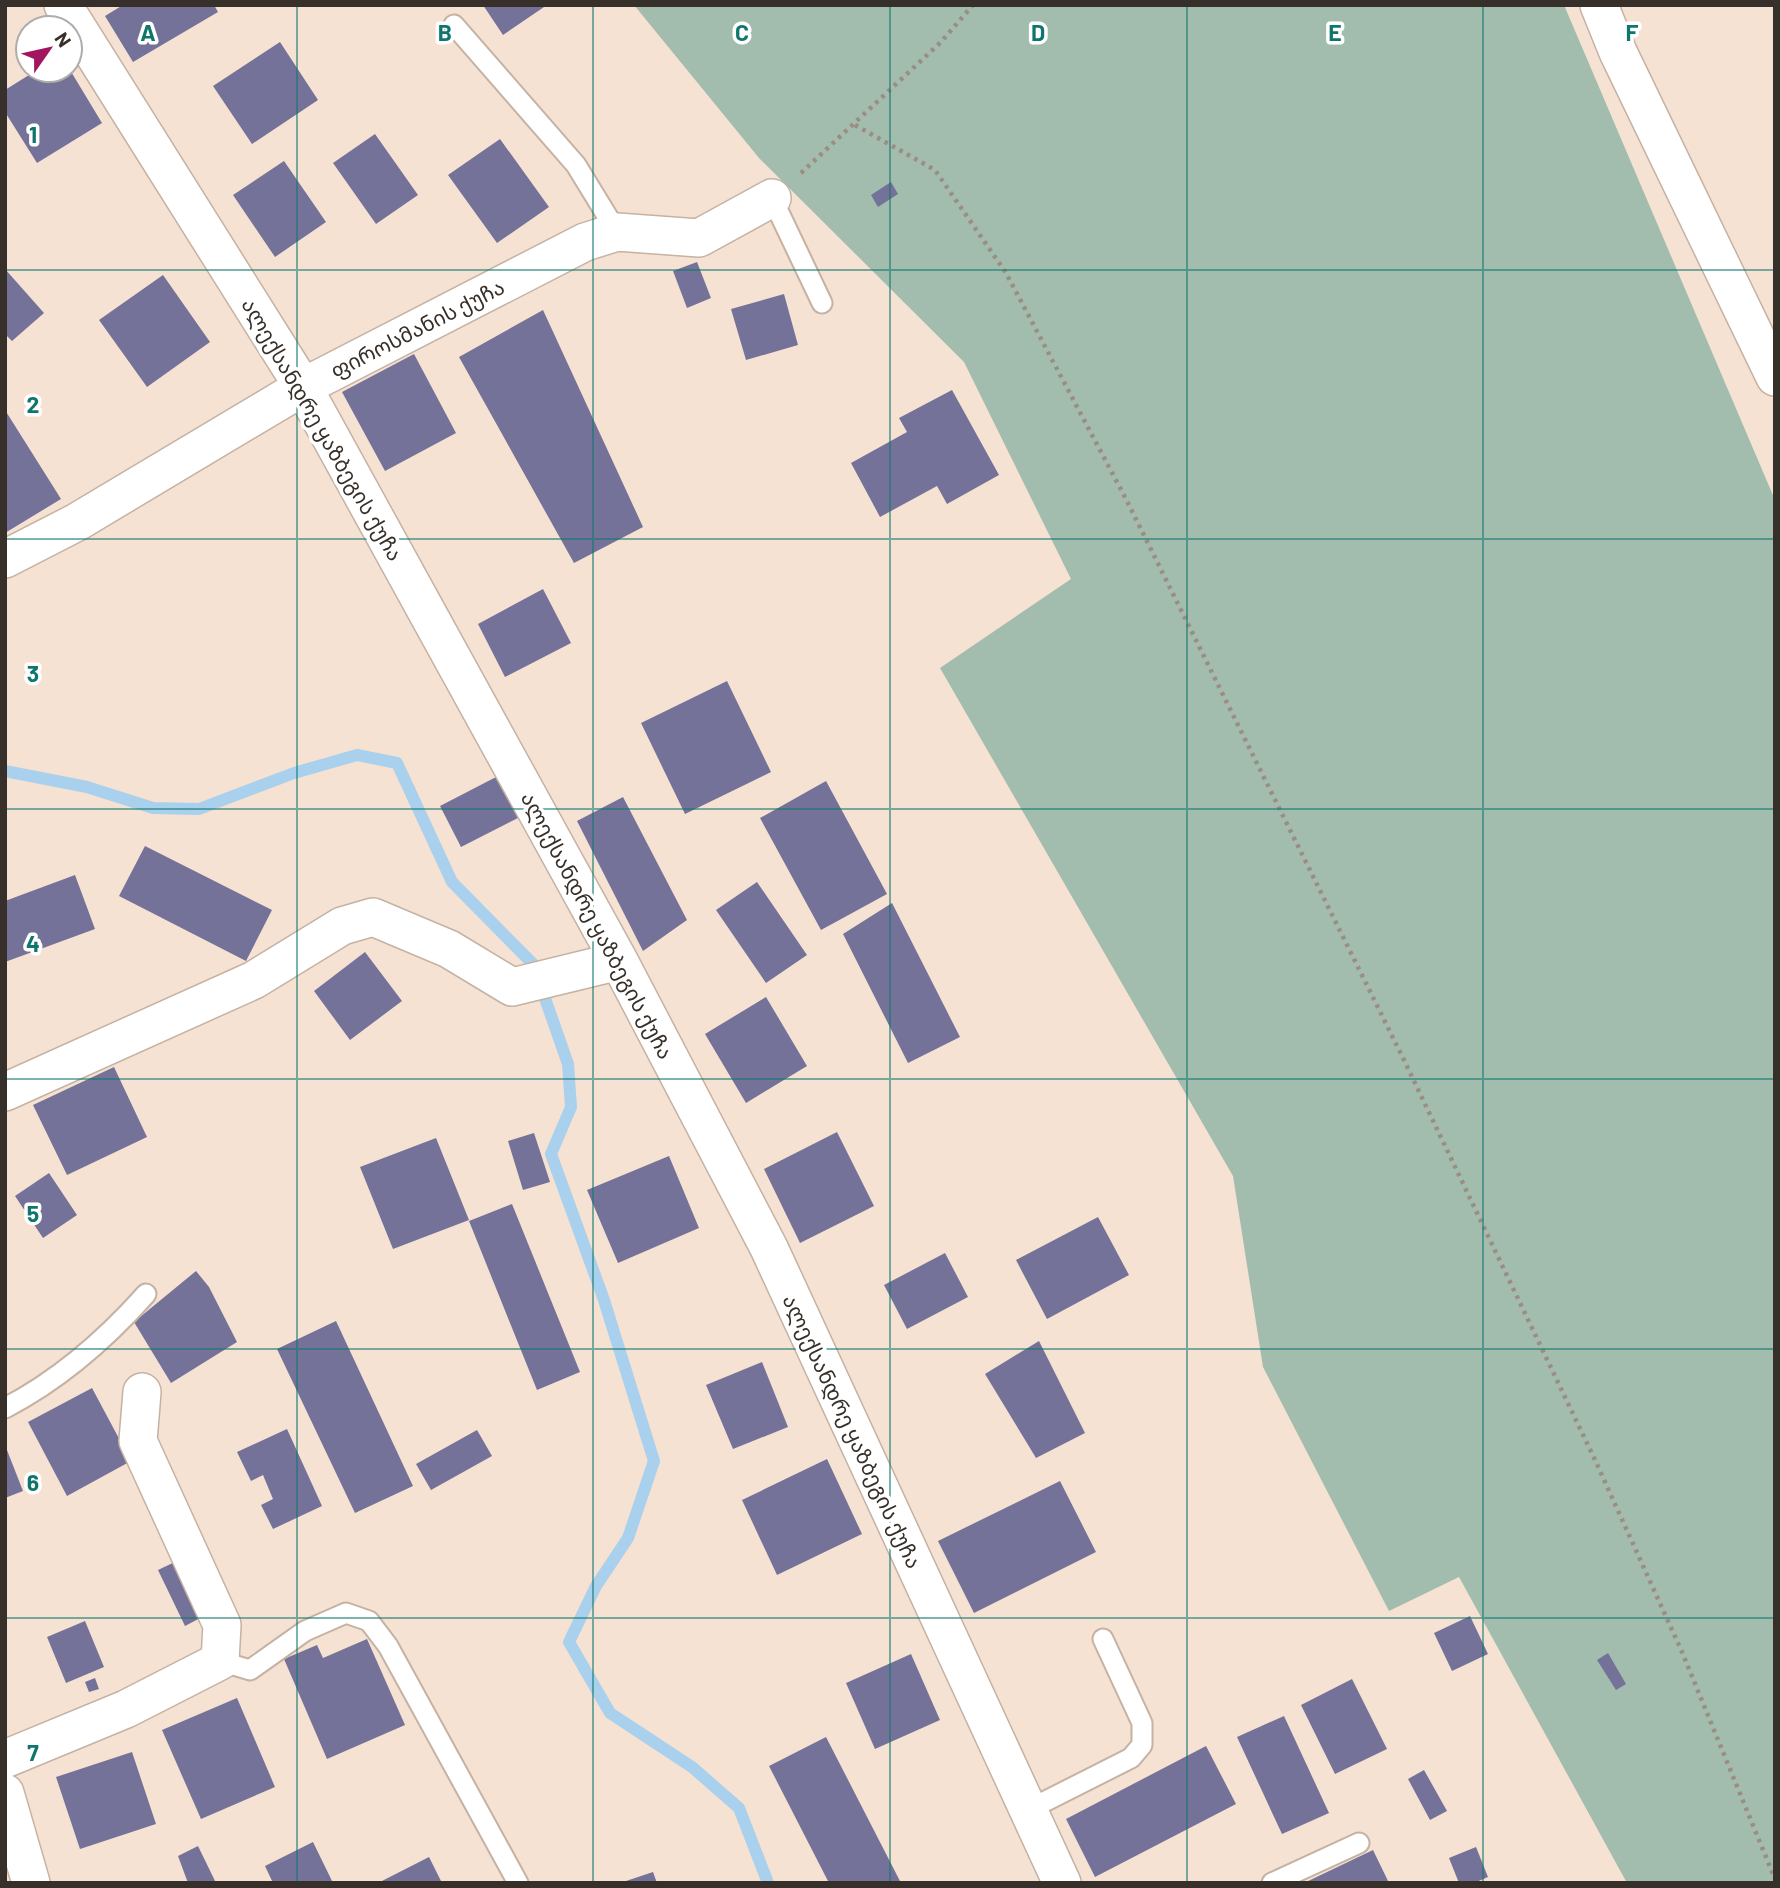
<svg xmlns="http://www.w3.org/2000/svg" width="1780" height="1888" font-family="Barlow,'Noto Sans Georgian',sans-serif">
<style>
.green{fill:#a2bcae}
.lines{fill:none;stroke-linecap:round;stroke-linejoin:round}
.stream{stroke:#a9d0ed;stroke-width:12}
.building{fill:#747298}
.lane-casing{stroke:#c5b2a3;stroke-width:23}
.street-casing{stroke:#c5b2a3;stroke-width:40}
.path{stroke:#9b8d81;stroke-width:4.5;stroke-dasharray:3.5 5;stroke-linecap:butt}
.lane{stroke:#fff;stroke-width:19}
.street{stroke:#fff;stroke-width:37}
.grid{fill:none;stroke:#0f766e;stroke-width:2;stroke-opacity:0.55}
.labels{text-anchor:middle;dominant-baseline:central;stroke-width:7;stroke-linejoin:round;paint-order:stroke}
.street-label{font-size:21px;fill:#372f29;stroke:#fff}
.grid-label{font-size:23px;text-anchor:middle;font-weight:bold;fill:#0f766e;stroke:#fff;stroke-width:7;stroke-linejoin:round;paint-order:stroke}
</style>
<rect width="100%" height="100%" fill="#f6e2d2"/>
<path class="green" d="M634 5H1564L1775 500V1883H1627L1459 1577 1389 1611 1263 1367 1233 1176 940 668 1071 579 964 362 759 158Z"/>
<g class="lines">
<path class="stream" d="M5 771 87 787 153 808 199 809 294 773 357 755 397 763 452 882 533 964 568 1064 571 1107 551 1154 604 1300 654 1461 628 1538 596 1586 569 1642 610 1713 692 1767 739 1808 768 1883"/>
</g>
<path class="building" d="M123 5H214L218 12 133 62 105 16Z
M483 5H547L503 35Z
M280 42 318 100 252 144 213 86Z
M37 70H70L102 123 37 163 5 112V90Z
M375 134 418 195 376 224 333 163Z
M500 139 549 207 497 243 448 175Z
M284 161 326 222 275 257 233 195Z
M891 182 898 194 878 207 871 195Z
M697 262 711 298 687 308 673 271Z
M5 269 44 313 12 341 5 334Z
M163 275 210 342 147 387 99 320Z
M784 294 798 345 746 360 731 309Z
M543 310 643 527 574 563 459 357Z
M414 354 456 433 385 471 342 392Z
M952 390 999 475 947 504 937 486 880 517 851 463 907 432 899 418Z
M5 410 61 499 5 533Z
M543 589 571 643 505 677 478 624Z
M727 681 771 772 685 814 641 723Z
M498 776 520 817 461 847 440 806Z
M826 781 887 894 821 930 760 818Z
M623 797 687 920 643 951 577 821Z
M145 846 272 910 246 961 119 896Z
M75 875 95 929 5 962V901Z
M757 882 807 955 766 983 716 910Z
M892 903 960 1037 908 1063 843 934Z
M365 952 402 1001 350 1040 314 991Z
M766 997 807 1066 746 1103 705 1034Z
M114 1067 147 1137 67 1175 33 1105Z
M837 1132 874 1206 800 1243 764 1169Z
M534 1133 550 1182 523 1190 508 1141Z
M436 1138 469 1220 393 1249 360 1167Z
M669 1156 699 1228 618 1263 587 1190Z
M49 1173 77 1215 43 1238 15 1196Z
M512 1204 580 1372 537 1390 469 1221Z
M1098 1217 1129 1275 1047 1319 1016 1260Z
M945 1253 968 1297 907 1329 884 1285Z
M196 1271 209 1287 237 1342 171 1383 134 1322Z
M336 1321 413 1486 355 1513 277 1349Z
M1039 1341 1085 1433 1036 1458 985 1374Z
M762 1362 788 1427 733 1449 706 1385Z
M92 1388 131 1461 67 1496 28 1422Z
M287 1429 322 1506 273 1529 261 1505 273 1499 263 1475 251 1481 237 1452Z
M477 1430 492 1456 431 1490 416 1464Z
M5 1445 23 1491 5 1498Z
M827 1459 862 1534 777 1575 742 1500Z
M1060 1481 1096 1552 974 1613 938 1541Z
M179 1560 206 1615 185 1626 158 1570Z
M1470 1616 1488 1654 1452 1671 1434 1633Z
M85 1621 104 1667 66 1683 47 1637Z
M367 1639 405 1725 327 1759 284 1659 317 1645 323 1658Z
M1608 1653 1626 1684 1616 1690 1597 1660Z
M911 1654 940 1720 875 1749 846 1683Z
M95 1678 99 1689 89 1692 85 1682Z
M1352 1679 1387 1749 1335 1774 1301 1705Z
M237 1698 275 1787 201 1819 162 1730Z
M1284 1716 1329 1813 1282 1834 1237 1737Z
M826 1737 901 1883H829L769 1766Z
M1206 1746 1236 1804 1095 1877 1066 1819Z
M132 1752 156 1824 80 1849 56 1777Z
M1424 1770 1447 1811 1430 1820 1408 1779Z
M313 1842 333 1883H273L265 1866Z
M198 1846 216 1883H188L178 1856Z
M1476 1847 1488 1877 1474 1883H1459L1449 1858Z
M1373 1850 1389 1883H1304Z
M429 1857 442 1883H378Z
M653 1872 657 1883H623V1882Z"/>
<g class="lines">
<defs>
<path id="lane" d="M454 25 576 165 617 232
M772 198 822 303
M5 1408C59 1380 106 1339 146 1294
M220 1661 250 1670 305 1631 346 1613 369 1621 388 1646 518 1883
M1028 1810 1131 1758 1142 1745V1723L1103 1639
M1272 1883 1359 1843"/>
<path id="street" d="M63 5 303 387 619 961 769 1248 1062 1883
M1599 5 1618 52 1775 377
M5 559 77 522 303 387 585 242 617 232 699 238 772 198
M5 1092 254 980 342 926 373 917 449 949 512 987 619 961
M5 1759 126 1709 220 1661 222 1625 138 1441 142 1392
M5 1793 31 1883"/>
</defs>
<use href="#lane" class="lane-casing"/>
<use href="#street" class="street-casing"/>
<path class="path" d="M855 125 935 170 1006 273 1126 499 1404 1060 1596 1462 1682 1652 1775 1879
M801 173 941 42 973 5"/>
<use href="#lane" class="lane"/>
<use href="#street" class="street"/>
</g>
<path class="grid" d="M297 5V1883M593 5V1883M890 5V1883M1187 5V1883M1483 5V1883M5 270H1775M5 539H1775M5 809H1775M5 1079H1775M5 1349H1775M5 1618H1775"/>
<g class="labels">
<g class="street-label">
<text transform="translate(417 328) rotate(-27)">ფიროსმანის ქუჩა</text>
<text transform="translate(323 429) rotate(60)">ალექსანდრე ყაზბეგის ქუჩა</text>
<text transform="translate(598 925) rotate(62)">ალექსანდრე ყაზბეგის ქუჩა</text>
<text transform="translate(853 1431) rotate(65)">ალექსანდრე ყაზბეგის ქუჩა</text>
</g>
</g>
<g class="grid-label">
<text x="148" y="41">A</text>
<text x="445" y="41">B</text>
<text x="742" y="41">C</text>
<text x="1038" y="41">D</text>
<text x="1335" y="41">E</text>
<text x="1632" y="41">F</text>
<text x="33" y="143">1</text>
<text x="33" y="413">2</text>
<text x="33" y="682">3</text>
<text x="33" y="952">4</text>
<text x="33" y="1222">5</text>
<text x="33" y="1491">6</text>
<text x="33" y="1761">7</text>
</g>
<rect width="1780" height="1888" fill="none" stroke="#372f29" stroke-width="14"/>
<g transform="translate(49 49) rotate(56)"><circle r="33" fill="#ffffff" stroke="#afaca9" stroke-width="2"/>
<path d="M0-5L12 26L0 18L-12 26Z" fill="#a2165f"/>
<text y="-10" font-size="19" font-weight="bold" text-anchor="middle" fill="#372f29">N</text>
</g>
</svg>
